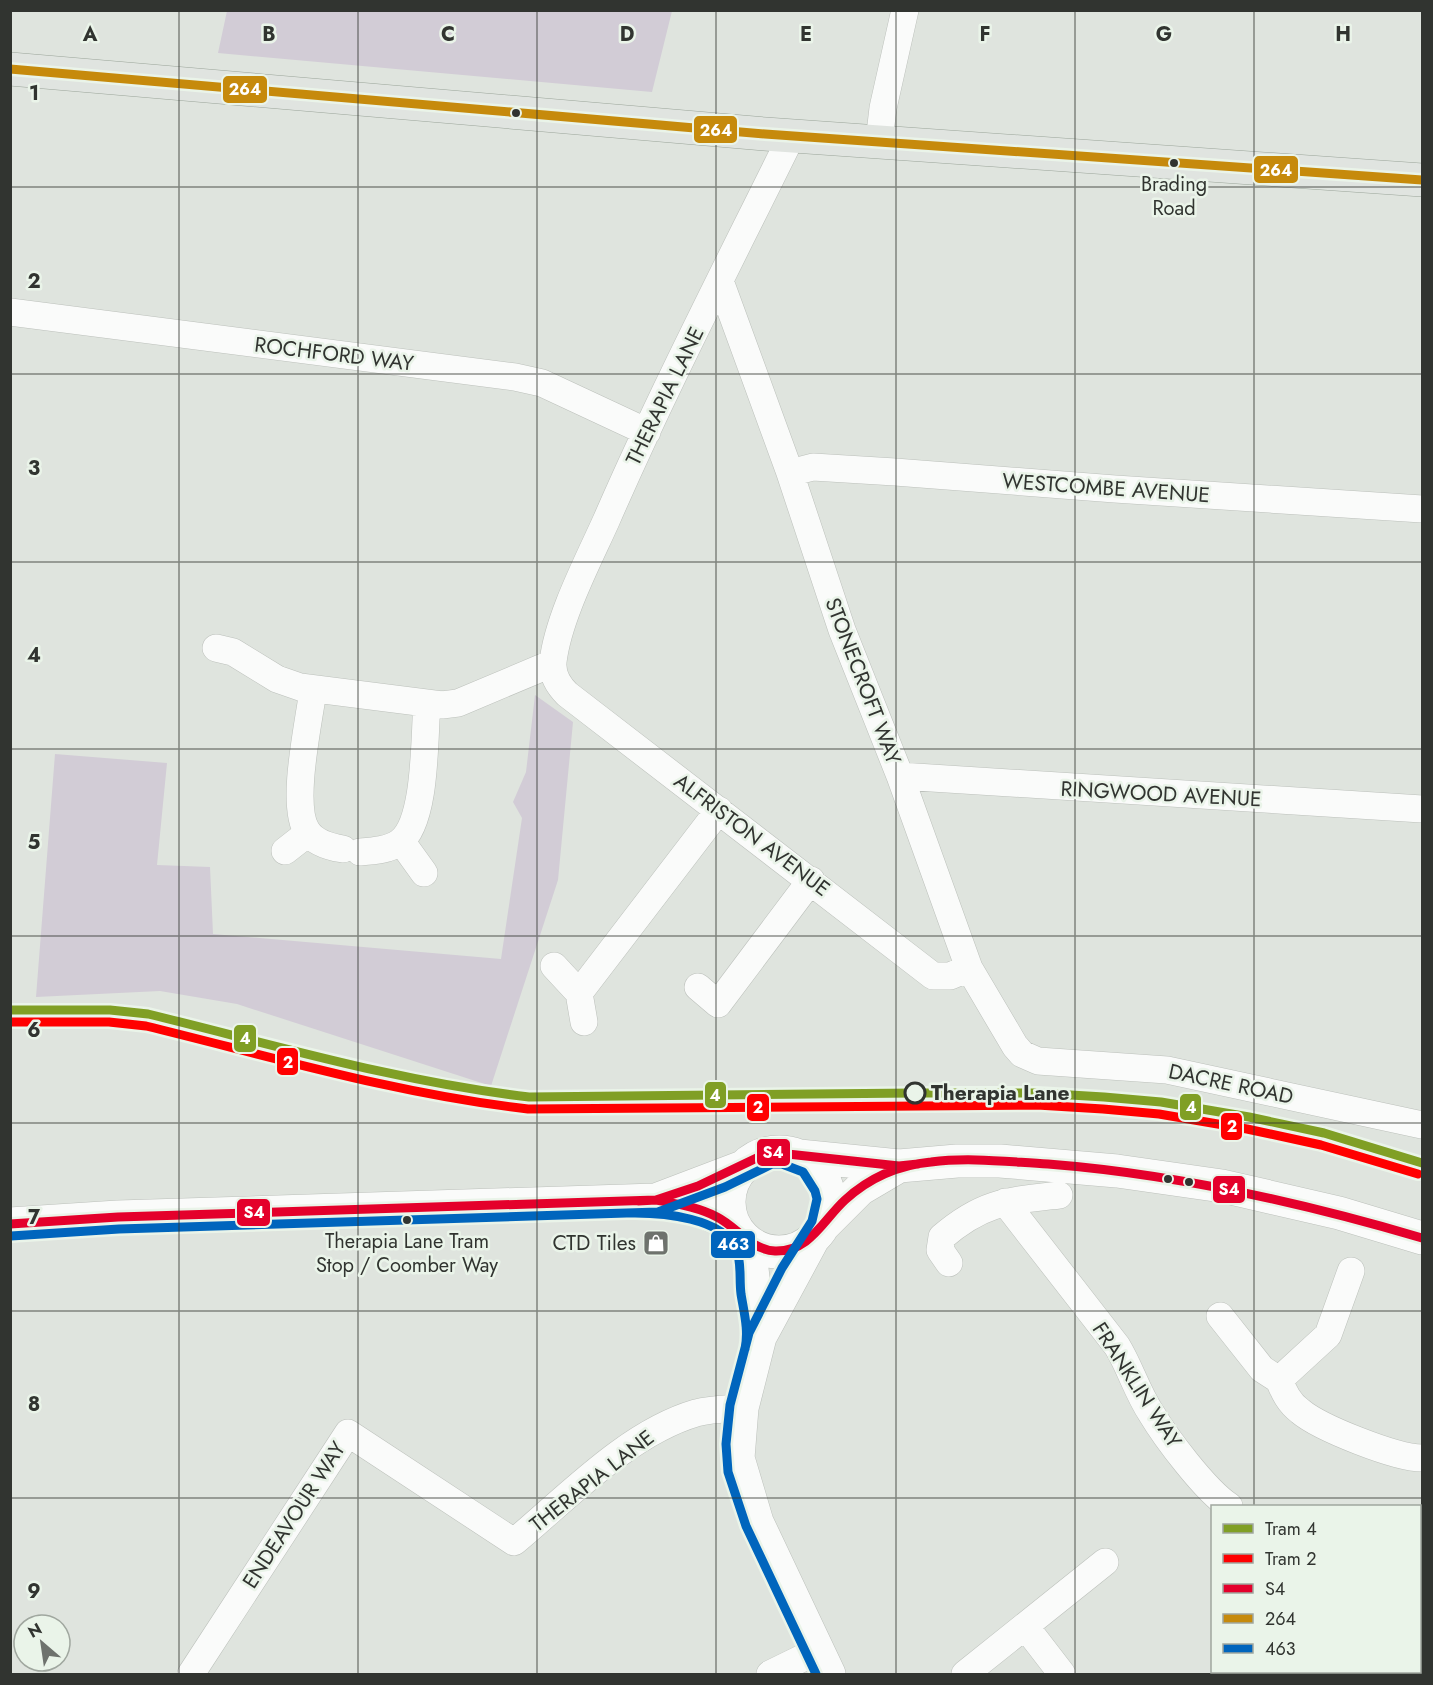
<svg xmlns="http://www.w3.org/2000/svg" width="1433" height="1685" font-family="Jost,sans-serif">
<style>
.green{fill:#d2ccd6}
.lines{fill:none;stroke-linecap:round;stroke-linejoin:round}
.street-casing{stroke:#bcc0bb;stroke-width:28}
.secondary-casing{stroke:#bcc0bb;stroke-width:34}
.primary-casing{stroke:#9ba59a;stroke-width:34}
.street{stroke:#fafbfa;stroke-width:27}
.secondary{stroke:#fafbfa;stroke-width:33}
.primary{stroke:#e0e4e0;stroke-width:33}
.bus-1-casing{stroke:#eaf4e9;stroke-width:14}
.bus-2-casing{stroke:#eaf4e9;stroke-width:14}
.bus-3-casing{stroke:#eaf4e9;stroke-width:14}
.bus-1{stroke:#e4002b;stroke-width:9}
.bus-2{stroke:#c68a0c;stroke-width:9}
.bus-3{stroke:#0065bd;stroke-width:9}
.tram-1-casing{stroke:#eaf4e9;stroke-width:14}
.tram-2-casing{stroke:#eaf4e9;stroke-width:14}
.tram-1{stroke:#809f25;stroke-width:9}
.tram-2{stroke:#f00;stroke-width:9}
.grid{fill:none;stroke:#313430;stroke-width:1.5;stroke-opacity:0.55}
.bus-dot{fill:#313430;stroke:#eaf4e9;stroke-width:2}
.stop-dot{fill:#eaf4e9;stroke:#313430;stroke-width:3}
.labels{text-anchor:middle;dominant-baseline:central;stroke-width:5;stroke-linejoin:round;paint-order:stroke}
.bus-label{font-size:20px;fill:#313430;stroke:#eaf4e9}
.street-label{font-size:21px;fill:#313430;stroke:#eaf4e9}
.stop-label{font-size:21px;font-weight:bold;fill:#313430;stroke:#eaf4e9;text-anchor:start}
.poi-label{font-size:21px;fill:#313430;stroke:#eaf4e9;text-anchor:end}
.grid-label{font-size:20px;text-anchor:middle;font-weight:bold;fill:#313430;stroke:#eaf4e9;stroke-width:5;stroke-linejoin:round;paint-order:stroke}
.line-badge{stroke:#eaf4e9;stroke-width:2}
.badge-label{font-size:16px;text-anchor:middle;font-weight:bold;fill:#fff}
</style>
<rect width="100%" height="100%" fill="#dfe4de"/>
<path class="green" d="M227 11V10L672 11 652 92 218 53Z
M535 695 573 722 558 880 491 1086 237 1004 160 991 36 997 55 754 167 763 157 865 210 867 213 934 501 959 522 818 513 802 526 772Z"/>
<g class="lines">
<defs>
<path id="street" d="M792 135C729 263 663 390 606 521 588 561 558 618 553 662 552 674 558 685 567 694L933 976H950L969 968
M879 142 883 108 905 10
M720 281 790 473 842 630 900 776 969 968 1015 1046 1022 1054 1038 1061 1167 1070 1422 1125
M10 312 515 377 542 383 647 432
M790 473 813 467 895 472 1115 489 1422 509
M216 648 233 652 277 679 300 687 442 705 458 703 553 663
M313 690C309 722 290 805 307 831 314 842 330 847 343 849
M900 776 1422 809
M401 841 424 873
M285 851 308 833
M360 852C374 851 389 850 400 842 427 821 424 736 427 704
M554 966 579 993 584 1022
M698 987 718 1004 811 880
M579 993 719 810
M1005 1202 1117 1346C1130 1367 1137 1392 1151 1413 1166 1438 1205 1490 1229 1506
M949 1263 940 1250 942 1237C983 1202 1007 1201 1059 1195
M1220 1316 1262 1369 1279 1380
M1279 1380C1284 1392 1289 1403 1300 1411 1320 1428 1396 1458 1422 1458
M1279 1380 1328 1335 1351 1271
M1025 1626 1062 1674
M1420 1648 1422 1649
M191 1674 348 1433 514 1542C568 1497 628 1433 696 1413 711 1409 727 1409 742 1408
M770 1674 817 1651
M965 1674 1105 1562"/>
<path id="secondary" d="M729 1202a50 50 0 1 1 100 0a50 50 0 1 1-100 0Z
M799 1156 899 1166 957 1161H1000L1117 1171 1222 1186 1339 1213 1422 1238
M656 1200 743 1167
M10 1224 118 1217 656 1200C685 1205 713 1212 737 1230
M823 1226 860 1189 899 1166
M814 1237 760 1337 742 1408 738 1458 757 1522 829 1674
M745 1239 750 1252 760 1337"/>
<path id="primary" d="M10 69 765 134 1422 180"/>
</defs>
<use href="#street" class="street-casing"/>
<use href="#secondary" class="secondary-casing"/>
<use href="#primary" class="primary-casing"/>
<use href="#street" class="street"/>
<use href="#secondary" class="secondary"/>
<use href="#primary" class="primary"/>
<defs>
<path id="bus-1" d="M638 1201 656 1200 698 1186 769 1152 899 1166 918 1164
M10 1224 118 1217 656 1200C677 1204 698 1207 717 1217 737 1227 751 1250 775 1251 810 1252 823 1220 845 1200 869 1178 899 1165 931 1162 970 1157 1009 1162 1048 1164 1176 1174 1300 1202 1422 1238"/>
<path id="bus-2" d="M10 69 765 134 1422 180"/>
<path id="bus-3" d="M635 1213C664 1213 721 1218 736 1248 742 1262 739 1279 741 1294 744 1313 749 1330 745 1349
M11 1236 119 1229 658 1212 725 1187 772 1164H782L803 1172 815 1191 817 1199 812 1221 782 1268 749 1333 730 1405 726 1444 728 1472 746 1526 816 1674"/>
</defs>
<use href="#bus-1" class="bus-1-casing"/>
<use href="#bus-2" class="bus-2-casing"/>
<use href="#bus-3" class="bus-3-casing"/>
<use href="#bus-1" class="bus-1"/>
<use href="#bus-2" class="bus-2"/>
<use href="#bus-3" class="bus-3"/>
<defs>
<path id="tram-1" d="M10 1010H110L148 1014C275 1045 399 1082 529 1097L915 1093H1037L1104 1097 1161 1102 1249 1117 1324 1133 1422 1163"/>
<path id="tram-2" d="M10 1022H109L146 1026C273 1057 397 1094 528 1109L1037 1105 1103 1109 1159 1114 1247 1129 1321 1145 1418 1174"/>
</defs>
<use href="#tram-1" class="tram-1-casing"/>
<use href="#tram-2" class="tram-2-casing"/>
<use href="#tram-1" class="tram-1"/>
<use href="#tram-2" class="tram-2"/>
</g>
<path class="grid" d="M179 10V1674M358 10V1674M537 10V1674M716 10V1674M896 10V1674M1075 10V1674M1254 10V1506M10 187H1422M10 374H1422M10 562H1422M10 749H1422M10 936H1422M10 1123H1422M10 1311H1422M10 1498H1422M1254 1672V1674"/>
<defs>
<symbol id="shop-square" viewBox="-11 -11 22 22"><rect x="-9" y="-9" width="18" height="18" rx="4" fill="#6e726d" stroke="#eaf4e9"/><path d="M-5-2.5h2.3a2.7 3.5 0 0 1 5.4 0H5L5.5 6h-11ZM-1.5-2.5h3a1.5 2.3 0 0 0-3 0Z" fill="#fff"/></symbol>
</defs>
<g fill-rule="evenodd">
<use href="#shop-square" x="641" y="1228" width="30" height="30"/>
</g>
<g class="bus-dot">
<circle cx="516" cy="113" r="5"/>
<circle cx="1174" cy="163" r="5"/>
<circle cx="1168" cy="1179" r="5"/>
<circle cx="1189" cy="1182" r="5"/>
<circle cx="407" cy="1220" r="5"/>
</g>
<circle class="stop-dot" cx="915" cy="1093" r="10"/>
<g class="labels">
<g class="bus-label">
<text x="1174" y="184">Brading<tspan x="1174" dy="24">Road</tspan></text>
<text x="407" y="1241">Therapia Lane Tram<tspan x="407" dy="24">Stop / Coomber Way</tspan></text>
</g>
<g class="street-label">
<text transform="translate(334 354) rotate(7)">ROCHFORD WAY</text>
<text transform="translate(665 396) rotate(-64)">THERAPIA LANE</text>
<text transform="translate(1106 488) rotate(4)">WESTCOMBE AVENUE</text>
<text transform="translate(863 681) rotate(69)">STONECROFT WAY</text>
<text transform="translate(1161 794) rotate(3)">RINGWOOD AVENUE</text>
<text transform="translate(752 835) rotate(37)">ALFRISTON AVENUE</text>
<text transform="translate(1231 1084) rotate(12)">DACRE ROAD</text>
<text transform="translate(1137 1385) rotate(57)">FRANKLIN WAY</text>
<text transform="translate(592 1481) rotate(-38)">THERAPIA LANE</text>
<text transform="translate(294 1515) rotate(-57)">ENDEAVOUR WAY</text>
</g>
<g class="stop-label">
<text x="931" y="1093">Therapia Lane</text>
</g>
<g class="poi-label">
<text x="636" y="1243">CTD Tiles</text>
</g>
</g>
<g class="grid-label">
<text x="90" y="41">A</text>
<text x="269" y="41">B</text>
<text x="448" y="41">C</text>
<text x="627" y="41">D</text>
<text x="806" y="41">E</text>
<text x="985" y="41">F</text>
<text x="1164" y="41">G</text>
<text x="1343" y="41">H</text>
<text x="34" y="100">1</text>
<text x="34" y="288">2</text>
<text x="34" y="475">3</text>
<text x="34" y="662">4</text>
<text x="34" y="849">5</text>
<text x="34" y="1037">6</text>
<text x="34" y="1224">7</text>
<text x="34" y="1411">8</text>
<text x="34" y="1598">9</text>
</g>
<g class="line-badge">
<rect x="222" y="75" width="46" height="29" rx="6" fill="#c68a0c"/>
<rect x="693" y="115" width="45" height="29" rx="6" fill="#c68a0c"/>
<rect x="1253" y="155" width="46" height="29" rx="6" fill="#c68a0c"/>
<rect x="233" y="1024" width="24" height="29" rx="6" fill="#809f25"/>
<rect x="276" y="1047" width="23" height="29" rx="6" fill="#f00"/>
<rect x="704" y="1081" width="23" height="28" rx="6" fill="#809f25"/>
<rect x="1179" y="1093" width="23" height="28" rx="6" fill="#809f25"/>
<rect x="746" y="1093" width="24" height="29" rx="6" fill="#f00"/>
<rect x="1220" y="1112" width="23" height="29" rx="6" fill="#f00"/>
<rect x="756" y="1138" width="35" height="29" rx="6" fill="#e4002b"/>
<rect x="1212" y="1175" width="34" height="29" rx="6" fill="#e4002b"/>
<rect x="236" y="1198" width="35" height="29" rx="6" fill="#e4002b"/>
<rect x="710" y="1230" width="46" height="29" rx="6" fill="#0065bd"/>
</g>
<g class="badge-label">
<text x="245" y="95">264</text>
<text x="716" y="136">264</text>
<text x="1276" y="176">264</text>
<text x="245" y="1044">4</text>
<text x="288" y="1068">2</text>
<text x="715" y="1101">4</text>
<text x="1191" y="1113">4</text>
<text x="758" y="1113">2</text>
<text x="1232" y="1132">2</text>
<text x="773" y="1158">S4</text>
<text x="1229" y="1195">S4</text>
<text x="254" y="1218">S4</text>
<text x="733" y="1250">463</text>
</g>
<rect width="1433" height="1685" fill="none" stroke="#313430" stroke-width="24"/>
<rect x="1211" y="1505" width="210" height="168" fill="#eaf4e9" stroke="#a0a79f" stroke-width="1.5"/>
<rect x="1223" y="1524" width="30" height="9" fill="#809f25" stroke="#a0a79f" stroke-width="1.5"/>
<text x="1265" y="1535" font-size="18" fill="#313430">Tram 4</text>
<rect x="1223" y="1554" width="30" height="9" fill="#ff0000" stroke="#a0a79f" stroke-width="1.5"/>
<text x="1265" y="1565" font-size="18" fill="#313430">Tram 2</text>
<rect x="1223" y="1584" width="30" height="9" fill="#e4002b" stroke="#a0a79f" stroke-width="1.5"/>
<text x="1265" y="1595" font-size="18" fill="#313430">S4</text>
<rect x="1223" y="1614" width="30" height="9" fill="#c68a0c" stroke="#a0a79f" stroke-width="1.5"/>
<text x="1265" y="1625" font-size="18" fill="#313430">264</text>
<rect x="1223" y="1644" width="30" height="9" fill="#0065bd" stroke="#a0a79f" stroke-width="1.5"/>
<text x="1265" y="1655" font-size="18" fill="#313430">463</text>
<g transform="translate(42 1643) rotate(331)"><circle r="28" fill="#eaf4e9" stroke="#a0a79f" stroke-width="1.5"/>
<path d="M0-4.5L10 22L0 15L-10 22Z" fill="#6e726d"/>
<text y="-9" font-size="16" font-weight="bold" text-anchor="middle" fill="#313430">N</text>
</g>
</svg>
